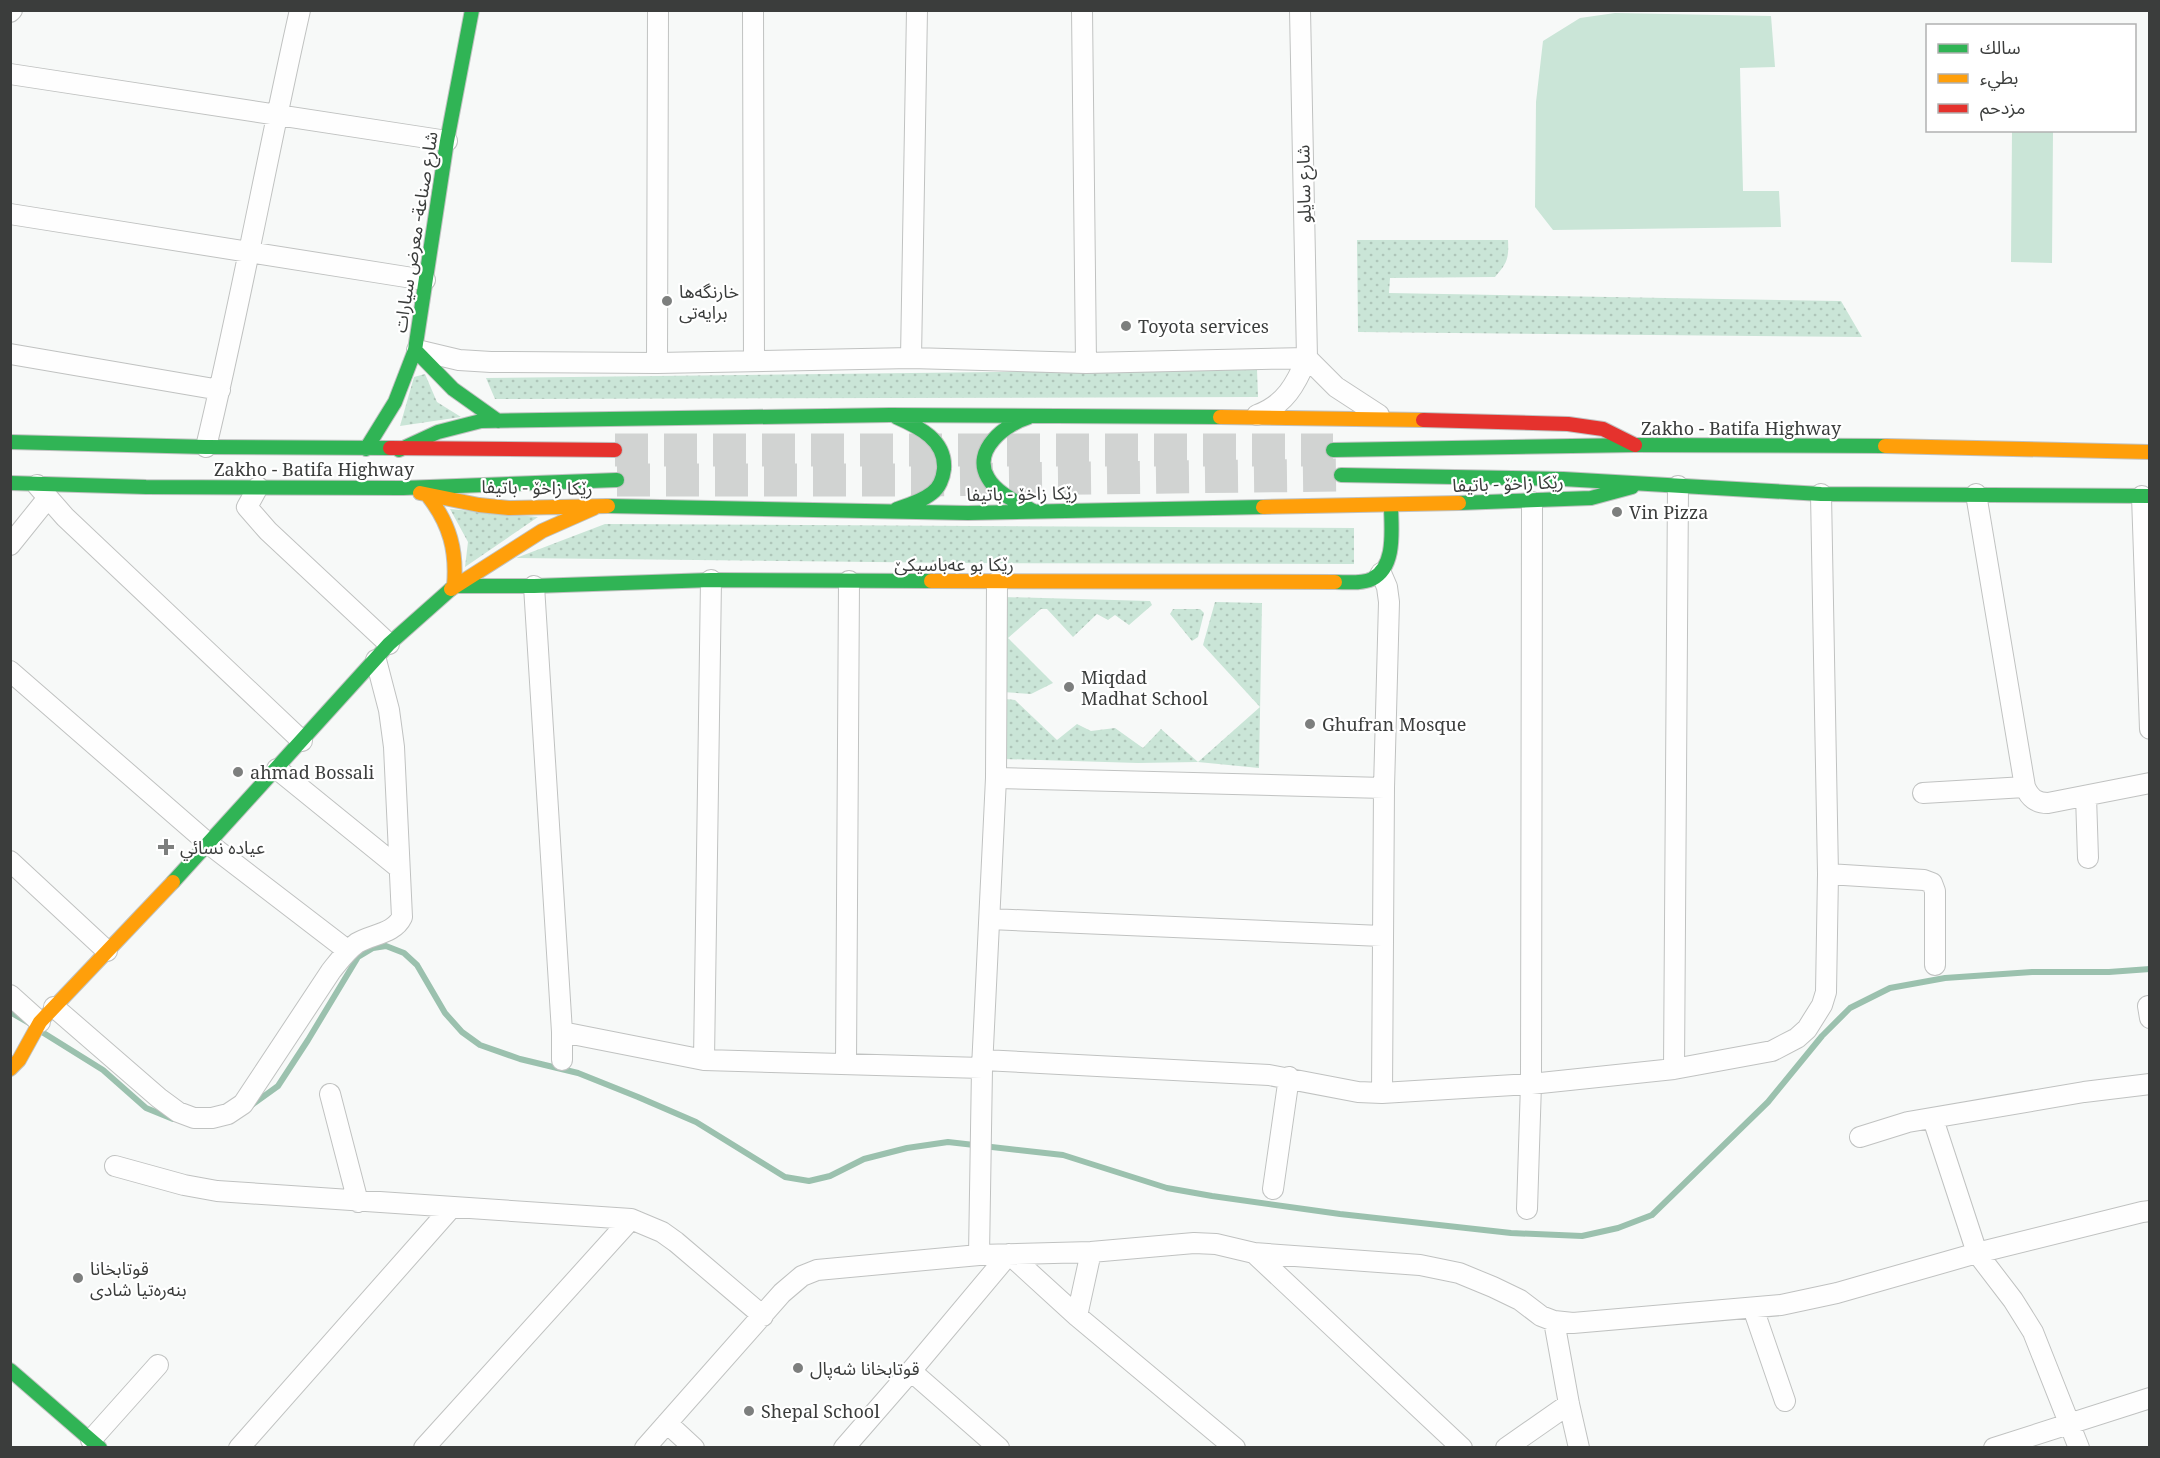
<svg xmlns="http://www.w3.org/2000/svg" width="2160" height="1458" font-family="'Noto Serif','Noto Sans Arabic',serif">
<style>
.green{fill:#cae5d7}
.garden{fill:url(#garden-dots)}
.lines{fill:none;stroke-linecap:round;stroke-linejoin:round}
.stream{stroke:#9bc1ae;stroke-width:6}
.highway-tunnel{stroke:#d1d3d2;stroke-width:33;stroke-dasharray:33 16;stroke-linecap:butt}
.street-casing{stroke:#c0c2c1;stroke-width:22}
.fast-casing{stroke:#c0c2c1;stroke-width:16}
.slow-casing{stroke:#c0c2c1;stroke-width:16}
.jam-casing{stroke:#c0c2c1;stroke-width:16}
.street{stroke:#fefefe;stroke-width:20}
.fast{stroke:#30b455;stroke-width:14}
.slow{stroke:#ff9f0a;stroke-width:14}
.jam{stroke:#e5322d;stroke-width:14}
.poi-dot{fill:#7d7f7e;stroke:#fff;stroke-width:2}
.labels{text-anchor:middle;dominant-baseline:central;stroke-width:4.5;stroke-linejoin:round;paint-order:stroke}
.street-label{font-size:18px;fill:#3b3d3c;stroke:#fff}
.poi-label{font-size:18px;fill:#3b3d3c;stroke:#fff;text-anchor:start}
</style>
<defs>
<pattern id="garden-dots" width="8" height="8" patternUnits="userSpaceOnUse" patternTransform="scale(1.5)"><rect width="8" height="8" fill="#cae5d7"/><path d="M2 2h.1M6 6h.1" fill="none" stroke="#aec5b9" stroke-width="1.8" stroke-linecap="round"/></pattern>
</defs>
<rect width="100%" height="100%" fill="#f7f9f8"/>
<path class="green" d="M1615 13 1771 16 1775 67 1740 68 1743 191H1779L1781 227 1553 230 1535 207 1536 102 1543 41 1580 18Z
M2012 131H2053L2052 263 2011 262Z"/>
<path class="garden" d="M1357 240H1508C1509 259 1507 263 1495 277L1390 278 1389 293 1841 301 1862 337 1358 332Z
M1257 369 1258 397 495 399 486 378Z
M425 374 437 402 461 417 400 426 414 377Z
M450 509 538 517 465 567 468 542Z
M605 524 1354 528V564L962 563 516 558Z
M1004 597 1150 601 1152 605 1129 625 1115 615 1108 620 1097 614 1073 637 1047 609H1041L1008 638 1053 683 1031 694 1002 692Z
M1215 602 1262 603 1259 768 1198 762 1138 763 1004 759 1005 699 1015 700 1057 740 1077 724 1091 731 1115 728 1143 748 1161 729 1198 762 1260 707 1203 645Z
M1173 609H1200L1204 613 1198 637 1192 641 1170 614Z"/>
<g class="lines">
<path class="stream" d="M10 1012 29 1023
M42 1032 103 1070 146 1108 173 1119
M249 1107 278 1086 308 1040 358 957 373 948 386 946 404 953 417 965 445 1013 462 1032 480 1045 520 1059 578 1073 638 1097 696 1122 785 1177 809 1181 830 1176 864 1159 907 1148 948 1142 1063 1155 1167 1188 1212 1196 1340 1214 1511 1233 1582 1236 1618 1228 1652 1215 1768 1102 1822 1036 1850 1008 1890 988 1945 978 2032 972H2109L2150 969"/>
<path class="highway-tunnel" d="M615 450H1333
M617 480H920L1341 475"/>
<defs>
<path id="street" d="M753 10 754 361
M1082 10 1086 363
M10 12 12 10
M10 74 447 141
M10 214 425 280
M417 350 459 360 491 362 657 363 911 358 1086 363 1307 358
M10 354 220 390
M911 358 917 10
M1307 358 1336 387 1379 415
M657 363 658 10
M1257 415C1285 405 1296 384 1307 358L1300 10
M206 447C241 302 267 156 300 10
M37 485 65 517 302 741
M258 487 247 507 268 531 389 644
M1976 494 2025 787C2030 798 2036 803 2048 803L2150 783
M2142 496 2150 729
M10 545 47 499
M1381 573 1387 587 1389 602 1384 788 1382 1093
M534 586 562 1032V1060
M10 671 209 844 347 950
M277 769 399 868
M996 778 1384 788
M1923 793 2025 787
M2086 796 2088 858
M10 861 107 951
M1828 874 1924 880 1932 883 1935 891V965
M990 919 1382 936
M10 995 40 1022
M2148 1006 2150 1018
M54 1007 159 1098 178 1112 194 1118H212L228 1114 243 1104 331 971C339 961 346 951 357 943 372 934 394 934 402 917L394 747 389 710 376 660
M562 1032 704 1060 982 1068
M704 1060 711 580
M983 1060 1269 1075 1358 1092 1382 1093 1531 1084 1674 1069 1772 1051 1797 1038 1807 1029 1822 1005 1826 992 1828 874 1821 494
M846 1064 849 581
M1674 1069 1678 486
M330 1094 358 1202
M1933 1119 1977 1253 2013 1300 2033 1332 2079 1448
M1860 1137 1908 1122 2084 1092 2150 1084
M115 1166 184 1185 217 1191 631 1219 662 1232 676 1242 763 1316
M1273 1189 1289 1077
M1527 1209 1531 1084 1532 502
M1254 1253 1420 1265 1459 1273 1493 1287 1520 1300 1541 1316 1554 1321 1573 1323 1781 1305 1837 1293 1977 1253 2142 1212 2150 1211
M1009 1254 1077 1316 1235 1448
M979 1255 982 1068 996 778 997 582
M1753 1308 1785 1401
M1077 1316 1091 1252
M1554 1321 1569 1404 1579 1448
M911 1371 999 1448
M667 1423 694 1448
M91 1440 158 1365
M239 1448 452 1207
M424 1448 631 1219
M645 1448 782 1293 802 1276 817 1270 979 1255 1091 1252 1194 1243 1216 1244 1254 1253 1462 1448
M844 1448 911 1371 1009 1254
M1506 1448 1569 1404
M1994 1448 2150 1398"/>
<path id="fast" d="M415 350 453 389 498 421
M896 417C919 427 946 440 944 469 943 478 939 488 932 493 922 501 909 505 897 509
M1029 417C1006 424 971 450 988 478 997 494 1018 502 1033 511
M10 442 206 447 390 448
M366 449 395 402 415 350 447 141 472 10
M399 450 438 432 481 421 890 415 1220 417
M1333 450 1635 445 1885 446
M1341 475 1563 479 1821 494 2150 496
M10 483 146 487 403 488 617 480
M1459 503 1591 498 1632 487
M608 506 968 513 1263 507
M1335 582C1346 582 1361 584 1372 579 1397 566 1391 528 1391 505
M454 586H534L711 580 931 581
M173 882 389 644 451 589
M10 1370 100 1448"/>
<path id="slow" d="M1220 417 1423 420
M1885 446 2150 452
M420 493 479 505 509 508 608 506
M428 496C450 524 457 551 454 586
M1263 507 1459 503
M931 581 1335 582
M451 589 542 531 594 508
M10 1069 19 1060 40 1022 173 882"/>
<path id="jam" d="M1423 420 1568 424 1603 429 1635 445
M390 448 615 450"/>
</defs>
<use href="#street" class="street-casing"/>
<use href="#fast" class="fast-casing"/>
<use href="#slow" class="slow-casing"/>
<use href="#jam" class="jam-casing"/>
<use href="#street" class="street"/>
<use href="#fast" class="fast"/>
<use href="#slow" class="slow"/>
<use href="#jam" class="jam"/>
</g>
<g class="poi-dot">
<circle cx="667" cy="301" r="6"/>
<circle cx="1126" cy="326" r="6"/>
<circle cx="1617" cy="512" r="6"/>
<circle cx="1069" cy="687" r="6"/>
<circle cx="1310" cy="724" r="6"/>
<circle cx="238" cy="772" r="6"/>
<path d="M163 838h6v6h6v6h-6v6h-6v-6h-6v-6h6z"/>
<circle cx="78" cy="1278" r="6"/>
<circle cx="798" cy="1368" r="6"/>
<circle cx="749" cy="1411" r="6"/>
</g>
<g class="labels">
<g class="street-label">
<text transform="translate(1303 184) rotate(-91)">شارع سايلو</text>
<text transform="translate(415 232) rotate(-81)">شارع صناعة- معرض سيارات</text>
<text x="1741" y="428">Zakho - Batifa Highway</text>
<text x="314" y="469">Zakho - Batifa Highway</text>
<text transform="translate(1508 483) rotate(-2)">رێکا زاخۆ - باتیفا</text>
<text transform="translate(537 487) rotate(1)">رێکا زاخۆ - باتیفا</text>
<text transform="translate(1022 493) rotate(-1)">رێکا زاخۆ - باتیفا</text>
<text x="954" y="564">رێكا بو عه‌باسيكێ</text>
</g>
<g class="poi-label">
<text x="679" y="291">خارنگه‌ها<tspan x="679" dy="21">برايه‌تى</tspan></text>
<text x="1138" y="326">Toyota services</text>
<text x="1629" y="512">Vin Pizza</text>
<text x="1081" y="677">Miqdad<tspan x="1081" dy="21">Madhat School</tspan></text>
<text x="1322" y="724">Ghufran Mosque</text>
<text x="250" y="772">ahmad Bossali</text>
<text x="180" y="847">عياده نسائي</text>
<text x="90" y="1268">قوتابخانا<tspan x="90" dy="21">بنەرەتیا شادی</tspan></text>
<text x="810" y="1368">قوتابخانا شەپال</text>
<text x="761" y="1411">Shepal School</text>
</g>
</g>
<rect width="2160" height="1458" fill="none" stroke="#3b3d3c" stroke-width="24"/>
<rect x="1926" y="24" width="210" height="108" fill="#ffffff" stroke="#b1b1b1" stroke-width="1.5"/>
<rect x="1938" y="44" width="30" height="9" fill="#30b455" stroke="#b1b1b1" stroke-width="1.5"/>
<text x="1980" y="54" font-size="18" fill="#3b3d3c">سالك</text>
<rect x="1938" y="74" width="30" height="9" fill="#ff9f0a" stroke="#b1b1b1" stroke-width="1.5"/>
<text x="1980" y="84" font-size="18" fill="#3b3d3c">بطيء</text>
<rect x="1938" y="104" width="30" height="9" fill="#e5322d" stroke="#b1b1b1" stroke-width="1.5"/>
<text x="1980" y="114" font-size="18" fill="#3b3d3c">مزدحم</text>
</svg>
